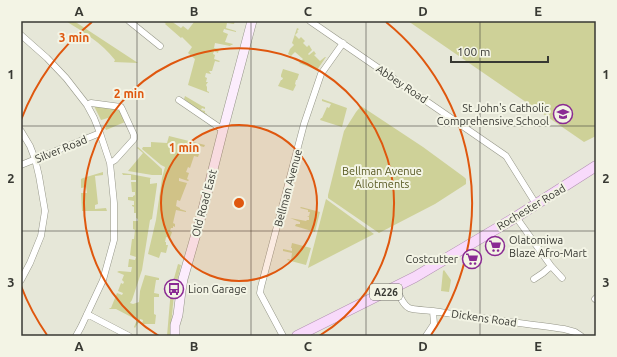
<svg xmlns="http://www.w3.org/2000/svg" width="617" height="357" font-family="Ubuntu,sans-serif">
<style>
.green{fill:#ced198}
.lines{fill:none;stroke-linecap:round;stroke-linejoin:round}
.minor-casing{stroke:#959688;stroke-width:7}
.secondary-casing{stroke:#959688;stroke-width:10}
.primary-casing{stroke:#b292b3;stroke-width:11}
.minor{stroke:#fff;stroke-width:6}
.secondary{stroke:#fcedfd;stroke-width:9}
.primary{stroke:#f8dafb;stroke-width:10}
.grid{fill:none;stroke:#383933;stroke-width:1;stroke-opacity:0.55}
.ring{fill:none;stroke:#df570e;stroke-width:2}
.labels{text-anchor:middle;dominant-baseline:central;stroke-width:4;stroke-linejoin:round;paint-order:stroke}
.shield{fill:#f3f4e5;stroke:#707168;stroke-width:1}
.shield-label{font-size:10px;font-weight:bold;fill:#383933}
.street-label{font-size:11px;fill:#383933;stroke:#f3f4e5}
.poi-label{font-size:11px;fill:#383933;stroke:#f3f4e5;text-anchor:end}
.park-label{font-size:11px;fill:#585922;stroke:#f3f4e5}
.centre{fill:#df570e;stroke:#f3f4e5;stroke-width:2}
.ring-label{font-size:12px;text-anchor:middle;font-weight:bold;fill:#df570e;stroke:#f3f4e5;stroke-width:4;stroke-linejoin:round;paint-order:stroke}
.neatline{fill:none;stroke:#383933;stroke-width:1.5}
.grid-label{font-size:13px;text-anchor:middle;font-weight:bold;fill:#383933}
</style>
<rect width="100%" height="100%" fill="#e6e7d8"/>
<path class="green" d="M66 21H74L138 63 114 62 115 60C102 43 83 32 66 21Z
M163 21H171L181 28 183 26 188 30 194 22 196 21H235L234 24 227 23 226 28 236 31V32L224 29 223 32 228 34 225 42 233 44 232 45H231L230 46 215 43 214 48 219 49 218 53 214 51 213 54 215 55 214 59 220 61 219 62 215 61 212 71H209L211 74 206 73 205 77 207 78 206 82H208L206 85 207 87V91L209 92V93L188 85 195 59 188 53 192 47 182 37 181 38 165 24H166Z
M408 21H596V84L595 87 596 88V136L584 142Z
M297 28 299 29 297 31 298 32 295 35 299 39 301 37 305 41 303 43 307 47 309 45 312 50 308 54 309 55 314 51 316 54 314 55 320 61 325 57H326L317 70 299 63 303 59 295 52 291 56 288 54 290 49 294 45 292 43Z
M283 69 299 74 297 80H296L295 84 296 85 293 91 278 86 281 80H282L283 78 281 77V75Z
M185 96 202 106 205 107V109L202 108 201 110 205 111V113L207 114 206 116 184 99Z
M322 99 347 108 342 127 320 120 321 118H322L327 107 329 108 331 104 322 101Z
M94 106 119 108 125 122 106 130 105 128 106 127V125L109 121V119L108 118 101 120Z
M361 106 423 147 464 177 466 179V184L435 204 379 233 328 198V195L344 131 356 112Z
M169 136 205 145 204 147 196 145 194 152 199 154 198 157 194 156 190 168 188 167 186 172 189 173 187 179 189 180 188 181 179 178V181L187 183 180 201 177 200 176 206 180 208V209L186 211V212L176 210 173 223 175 224V227L173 226V228H171L170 231 172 232 170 238 166 237 165 242H166V245H168L166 253 161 252 159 258 148 254 156 220 162 178 165 167 161 165 142 149 143 147H151V142L167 143Z
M138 147 161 168 162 169V175H152L128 171 143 153 137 148Z
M103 172V175L95 176 98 204 95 205V209L106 208 107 211H82L81 193H87L86 187 81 188V179L83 178Z
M122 173 130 174 151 178 150 179V184L157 183V185L152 219 150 220 142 270 132 300 130 303 133 304 139 302 140 291 145 275 159 278V280H156L154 293 159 294V297H154V314L156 315 155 324H142L143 320 140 319V323H138L135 328 134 327 137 320 116 309H109L110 308H111L117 293 122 295 123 293 118 291 121 283 123 284 124 282 122 280 124 275 117 272 119 271 131 272 132 267H128L129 259 135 260 136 257 130 255 132 239H134L135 230 133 229V221H138V219L136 218V213H134V207L132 206V205H134V201L128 200V197H133V196L135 195V192H132L131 182H136V180H131V175H123Z
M326 199 374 234 308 268Z
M301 207 320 212 315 232 295 226 296 224H300V222L290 218 306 221 307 220H309V217L307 216H309L310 212H308V210L300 208Z
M292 243 311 248 306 265 287 260 288 259 291 260 292 253 283 251V249L292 251V248H291Z
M178 264 181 265 174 294 170 336H167L171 289Z
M444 270 451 280 449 292 441 291 443 271Z"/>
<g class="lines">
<defs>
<path id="minor" d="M129 21 160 46
M310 21 506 156 536 204
M21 35 47 58 66 78 87 105 94 118 100 133 110 163 114 203V240L103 280 81 327 76 336
M179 100 223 130
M87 105 91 103 121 107 122 109 134 135V139L115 160 110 163
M21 131 30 146 35 159 39 176 45 211 41 236 30 263 21 280
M21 165 100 133
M516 217 551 266 562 278
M534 279 543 273 551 266
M396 287C399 294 402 304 409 308 413 310 427 310 433 311 477 318 521 323 564 329L575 332 581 336
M595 299 596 298
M87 314 129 336
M283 336 260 293 261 287 304 124 321 74 343 43
M426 336 434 324 433 311"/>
<path id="secondary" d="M175 336V325L178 315 181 291 183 279 202 213 223 130 252 21"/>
<path id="primary" d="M297 336 415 277 516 217 596 166"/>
</defs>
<use href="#minor" class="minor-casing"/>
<use href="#secondary" class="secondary-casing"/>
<use href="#primary" class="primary-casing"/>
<use href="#minor" class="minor"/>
<use href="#secondary" class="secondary"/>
<use href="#primary" class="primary"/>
</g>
<path class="grid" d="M137 21V336M251 21V336M366 21V336M480 21V336M21 126H596M21 231H596"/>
<circle cx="239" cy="203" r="78" fill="#df570e" fill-opacity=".12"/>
<g class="ring">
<circle cx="239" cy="203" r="78"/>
<path d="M159 336A155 155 0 1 1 319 336"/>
<path d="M47 335A233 233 0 0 1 21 286M21 120A233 233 0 0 1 92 22M386 22A233 233 0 0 1 431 335"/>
</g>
<defs>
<symbol id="school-ring" viewBox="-11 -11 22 22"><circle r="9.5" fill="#f3f4e5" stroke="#8a2a93" stroke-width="1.5"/><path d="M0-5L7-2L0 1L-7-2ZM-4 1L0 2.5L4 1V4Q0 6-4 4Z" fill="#8a2a93"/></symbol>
<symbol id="supermarket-ring" viewBox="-11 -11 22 22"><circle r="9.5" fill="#f3f4e5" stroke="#8a2a93" stroke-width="1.5"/><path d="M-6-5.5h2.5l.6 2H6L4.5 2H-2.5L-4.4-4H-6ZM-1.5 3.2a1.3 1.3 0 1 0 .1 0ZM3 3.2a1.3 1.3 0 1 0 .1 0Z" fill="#8a2a93"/></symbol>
<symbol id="bus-ring" viewBox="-11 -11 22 22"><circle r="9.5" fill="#f3f4e5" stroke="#8a2a93" stroke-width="1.5"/><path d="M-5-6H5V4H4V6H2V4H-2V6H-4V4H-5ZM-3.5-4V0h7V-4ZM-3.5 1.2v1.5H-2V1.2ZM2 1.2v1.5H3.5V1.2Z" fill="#8a2a93"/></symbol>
</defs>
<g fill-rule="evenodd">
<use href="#school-ring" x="552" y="103" width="22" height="22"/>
<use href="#supermarket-ring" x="484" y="235" width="22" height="22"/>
<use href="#supermarket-ring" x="461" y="248" width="22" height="22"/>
<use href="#bus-ring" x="163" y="278" width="22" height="22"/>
</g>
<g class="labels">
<rect class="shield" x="370" y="284" width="32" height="16" rx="3"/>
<g class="shield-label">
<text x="386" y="292">A226</text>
</g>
<g class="street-label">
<text transform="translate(402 84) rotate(34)">Abbey Road</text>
<text transform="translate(61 149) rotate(-22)">Silver Road</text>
<text transform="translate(288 188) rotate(-75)">Bellman Avenue</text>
<text transform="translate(204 203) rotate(-75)">Old Road East</text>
<text transform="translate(531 207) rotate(-31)">Rochester Road</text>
<text transform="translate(484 318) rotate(8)">Dickens Road</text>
</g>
<g class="poi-label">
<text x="549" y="108">St John's Catholic<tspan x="549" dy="13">Comprehensive School</tspan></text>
<text x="509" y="240" text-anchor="start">Olatomiwa<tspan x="509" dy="13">Blaze Afro-Mart</tspan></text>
<text x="458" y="259">Costcutter</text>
<text x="188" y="289" text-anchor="start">Lion Garage</text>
</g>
<g class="park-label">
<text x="382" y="171">Bellman Avenue<tspan x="382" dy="13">Allotments</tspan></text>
</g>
</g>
<circle cx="239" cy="203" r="6" class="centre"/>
<g class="ring-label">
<text x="74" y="42">3 min</text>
<text x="129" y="98">2 min</text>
<text x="184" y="152">1 min</text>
</g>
<rect width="617" height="357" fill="none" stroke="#f3f4e5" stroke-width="44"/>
<path d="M451 56v6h97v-6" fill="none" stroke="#383933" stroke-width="2"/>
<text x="457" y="56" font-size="12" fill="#383933" stroke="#f3f4e5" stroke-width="3" paint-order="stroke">100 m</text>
<rect x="22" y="22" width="573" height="313" class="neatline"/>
<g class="grid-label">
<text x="79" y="16">A</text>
<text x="194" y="16">B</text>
<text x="308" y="16">C</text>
<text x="423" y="16">D</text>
<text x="538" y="16">E</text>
<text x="11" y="79">1</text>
<text x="606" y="79">1</text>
<text x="11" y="183">2</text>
<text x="606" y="183">2</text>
<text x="11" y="287">3</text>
<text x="606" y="287">3</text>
<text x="79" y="351">A</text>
<text x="194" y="351">B</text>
<text x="308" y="351">C</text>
<text x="423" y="351">D</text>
<text x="538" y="351">E</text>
</g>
</svg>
